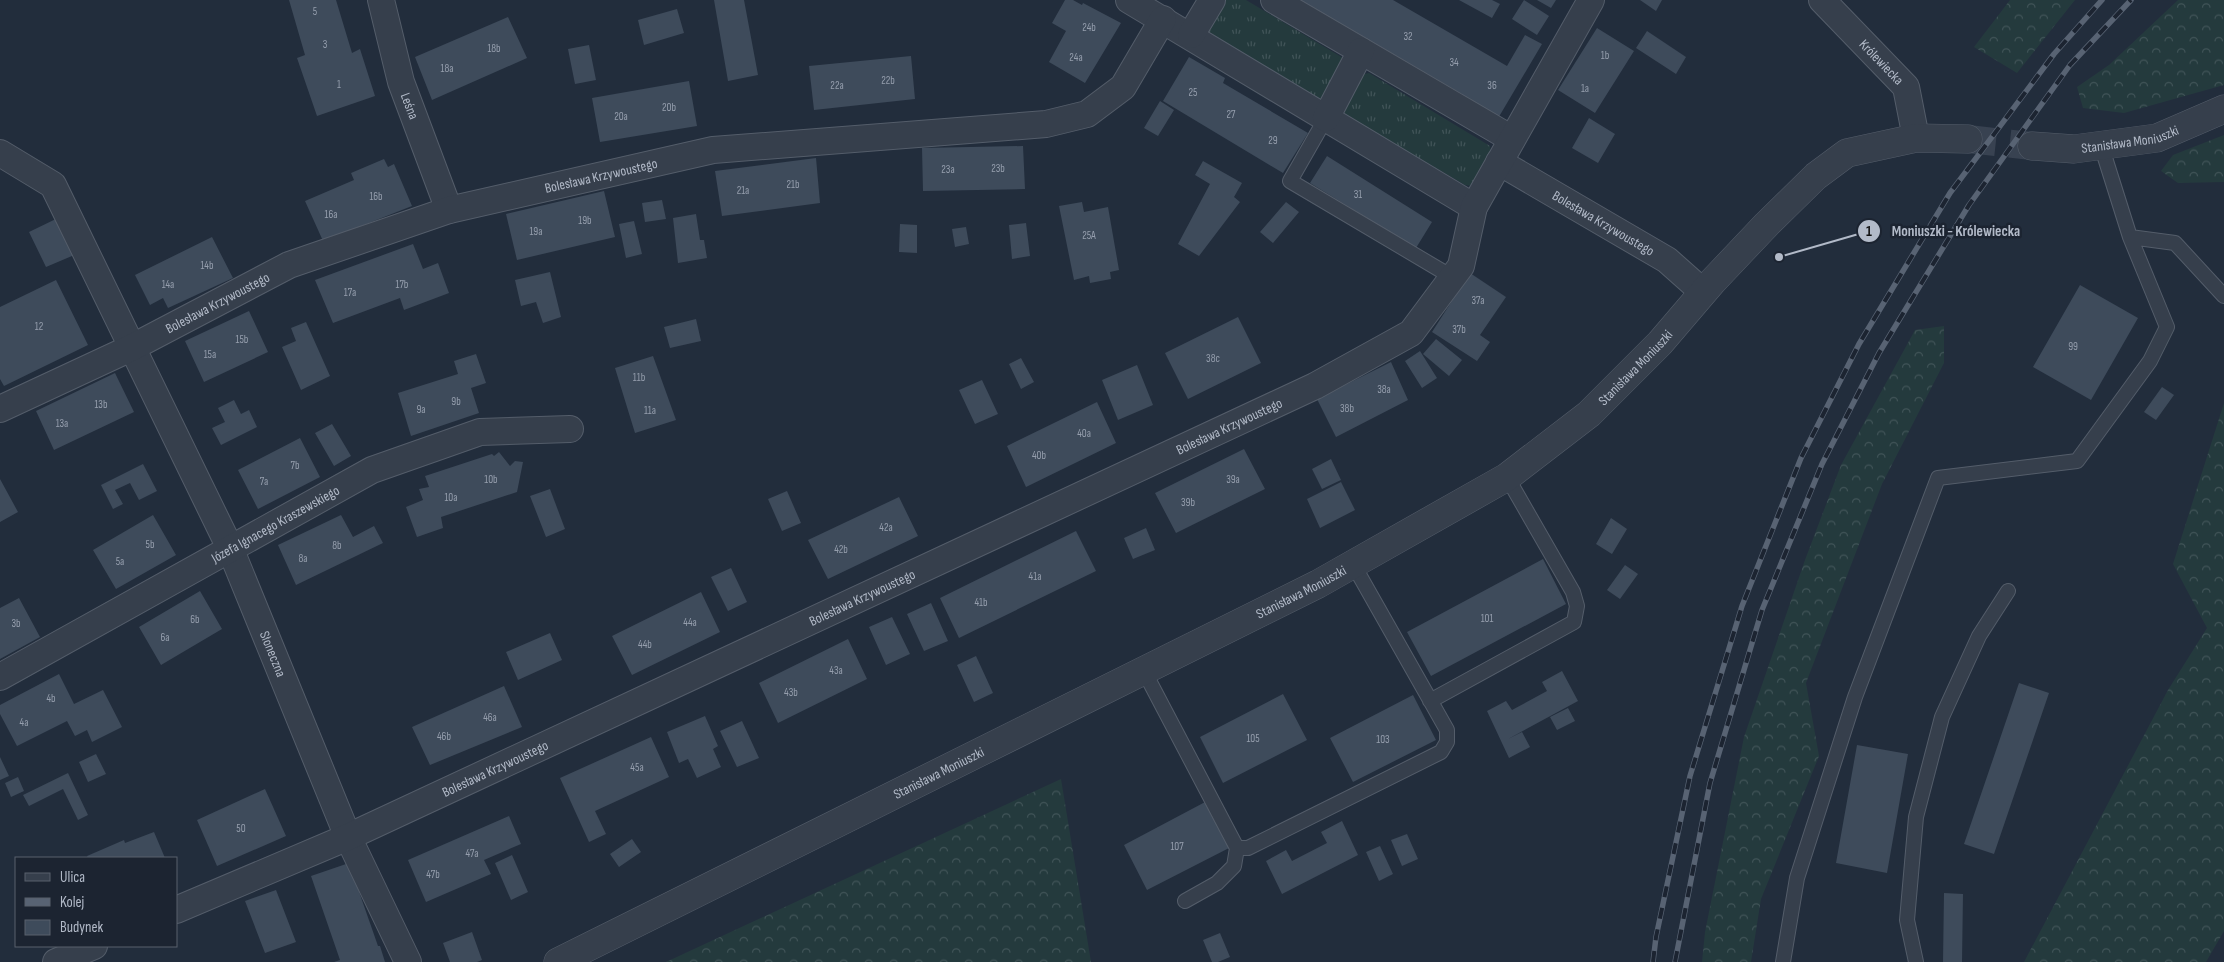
<svg xmlns="http://www.w3.org/2000/svg" width="2224" height="962" font-family="'Sofia Sans Condensed',sans-serif">
<style>
.grass{fill:url(#grass-tufts)}
.forest{fill:url(#forest-crowns)}
.building{fill:#3e4b5b}
.lines{fill:none;stroke-linecap:round;stroke-linejoin:round}
.tertiary-tunnel{stroke:#384251;stroke-width:28;stroke-dasharray:28 14;stroke-linecap:butt}
.service-casing{stroke:#545d6a;stroke-width:16}
.minor-casing{stroke:#545d6a;stroke-width:28}
.tertiary-casing{stroke:#545d6a;stroke-width:29}
.service{stroke:#363f4c;stroke-width:14}
.minor{stroke:#363f4c;stroke-width:26}
.tertiary{stroke:#363f4c;stroke-width:28}
.rail-casing{stroke:#586373;stroke-width:5.5}
.rail{stroke:#1c2431;stroke-width:4;stroke-dasharray:11;stroke-linecap:butt}
.labels{text-anchor:middle;dominant-baseline:central;stroke-width:5;stroke-linejoin:round;paint-order:stroke}
.number-label{font-size:11px;fill:#959ead}
.street-label{font-size:14px;fill:#b2bac8;stroke:#1c2431}
.leader{fill:none;stroke:#b2bac8;stroke-width:2}
.callout-dot{fill:#b2bac8;stroke:#1c2431;stroke-width:2}
.mark-label{font-size:15px;text-anchor:middle;font-weight:bold;fill:#111}
.callout-label{font-size:15px;text-anchor:middle;font-weight:bold;fill:#b2bac8;stroke:#1c2431;stroke-width:5;stroke-linejoin:round;paint-order:stroke}
</style>
<defs>
<pattern id="grass-tufts" width="24" height="20" patternUnits="userSpaceOnUse" patternTransform="scale(1.25)"><rect width="24" height="20" fill="#243a3d"/><path d="M3 7l-1-3M5 7V3M7 7l1-3M15 17l-1-3M17 17v-4M19 17l1-3" fill="none" stroke="#415458"/></pattern>
<pattern id="forest-crowns" width="20" height="18" patternUnits="userSpaceOnUse" patternTransform="scale(1.25)"><rect width="20" height="18" fill="#243a3d"/><path d="M2 6a3 3 0 1 1 6 0M12 15a3 3 0 1 1 6 0" fill="none" stroke="#415458"/></pattern>
</defs>
<rect width="100%" height="100%" fill="#222d3c"/>
<path class="grass" d="M1222 0H1246L1343 58 1323 101 1210 36 1206 29Z
M1369 73 1490 146 1491 155 1472 186 1465 185 1345 115 1341 109 1360 75Z"/>
<path class="forest" d="M2010 0H2075L2017 73 1974 47Z
M2178 0H2224V85L2124 113 2083 108 2077 87 2109 65Z
M2224 135V182L2178 183 2161 171 2173 155Z
M1944 326V363L1882 484 1806 683 1819 756 1761 899 1751 962H1702L1705 932 1744 737 1805 560 1841 465 1915 330Z
M2224 403V931L2206 962H2024L2168 690 2207 628 2173 564Z
M1061 779 1091 962H666Z"/>
<path class="building" d="M289 0H336L352 53 360 49 375 96 317 116 297 58 305 55Z
M714 0H744L758 75 728 81Z
M1065 0H1073L1082 5 1083 3 1121 23 1085 83 1049 62 1066 31 1052 23Z
M1300 0H1393L1507 66 1525 35 1542 44 1497 120 1460 99 1462 94Z
M1459 0H1492L1500 4 1492 18Z
M1524 0 1549 16 1537 35 1512 19Z
M1537 0H1556L1551 8Z
M1640 0H1662L1656 11Z
M677 9 684 33 644 45 638 20Z
M508 17 527 58 432 100 415 57Z
M1597 28 1634 51 1595 113 1558 90Z
M1647 31 1686 57 1676 74 1636 48Z
M589 45 596 80 575 84 568 49Z
M911 56 915 99 814 110 809 66Z
M1189 57 1225 78 1223 83 1308 133 1283 173 1163 101Z
M689 81 697 126 600 142 592 98Z
M1160 101 1174 110 1158 136 1144 128Z
M1589 118 1615 134 1598 163 1572 148Z
M1023 146 1025 189 923 191 922 148Z
M1327 156 1432 222 1416 248 1310 183Z
M816 158 820 203 722 216 715 171Z
M384 159 388 167 394 164 412 206 323 241 305 201 354 180 351 173Z
M1203 161 1242 183 1234 197 1240 202 1199 256 1178 244 1210 184 1195 175Z
M604 191 615 237 517 260 506 214Z
M662 200 666 219 645 222 642 203Z
M1082 202 1084 212 1108 207 1119 270 1110 272 1111 279 1090 283 1089 276 1074 280 1059 206Z
M1286 202 1299 212 1273 243 1260 232Z
M696 214 700 240H704L707 258 678 263 673 218Z
M62 216 79 253 46 267 29 232Z
M634 221 642 254 626 258 619 224Z
M1026 223 1030 256 1012 259 1009 225Z
M900 224 917 225V253L899 252Z
M966 227 969 244 955 247 952 229Z
M212 237 233 278 168 308 163 298 150 305 135 275Z
M413 244 423 269 438 263 449 293 404 310 400 298 333 323 315 280Z
M550 272 561 317 543 323 536 302 521 306 515 280Z
M1470 273 1506 297 1480 335 1490 342 1477 361 1432 332Z
M56 280 88 345 4 386 0 379V307Z
M2080 285 2138 318 2091 400 2033 367Z
M249 311 268 352 204 382 185 341Z
M1238 317 1261 363 1188 399 1165 353Z
M696 319 701 341 670 348 664 327Z
M306 322 330 376 301 390 282 347 296 341 291 328Z
M1436 339 1462 360 1449 376 1423 354Z
M1420 351 1437 378 1422 388 1405 361Z
M476 354 486 383 471 388 479 413 411 436 398 393 458 374 454 361Z
M653 356 676 420 635 433 615 368Z
M1021 358 1034 382 1021 389 1009 364Z
M1391 362 1408 400 1336 437 1317 399Z
M1137 365 1153 405 1118 420 1102 380Z
M115 373 134 412 54 450 36 411Z
M982 380 998 414 975 424 959 390Z
M2162 387 2174 395 2156 420 2144 412Z
M234 400 241 414 249 410 257 427 221 445 212 428 225 422 218 408Z
M1097 402 1116 443 1026 487 1007 446Z
M332 424 351 456 334 466 315 433Z
M300 438 320 477 258 509 238 470Z
M1244 449 1265 489 1176 533 1155 493Z
M499 452 510 466 515 461 523 462 517 492 441 517 443 528 417 537 406 507 423 500 419 489 429 487 425 476 492 454 494 456Z
M1331 459 1341 480 1322 489 1312 469Z
M143 464 157 491 139 500 130 483 115 490 123 504 113 509 101 485Z
M0 479 18 512 0 522Z
M1341 482 1355 510 1320 528 1307 499Z
M550 489 565 529 546 537 530 496Z
M787 491 801 523 782 531 768 499Z
M899 497 918 536 828 579 808 540Z
M153 515 176 555 116 589 93 550Z
M341 515 353 537 374 526 383 543 296 585 278 545Z
M1611 518 1627 529 1612 554 1596 544Z
M1146 528 1155 550 1133 559 1124 538Z
M1076 531 1096 571 959 638 940 598Z
M1543 559 1566 604 1431 676 1407 632Z
M1625 565 1638 574 1620 599 1607 590Z
M731 568 747 602 728 611 711 577Z
M200 591 222 629 161 665 139 627Z
M701 592 720 632 632 675 612 636Z
M19 598 40 637 0 659V608Z
M931 603 948 641 924 651 907 614Z
M892 617 910 654 886 665 869 627Z
M550 633 562 660 518 680 506 652Z
M848 639 867 679 778 723 759 683Z
M976 656 993 693 974 702 957 665Z
M1562 671 1578 701 1508 739 1522 732 1530 747 1509 758 1487 711 1506 701 1512 710 1547 691 1542 682Z
M59 674 74 704 103 690 122 727 92 742 87 730 75 736 67 721 17 746 0 714V705Z
M2019 683 2049 693 1994 854 1964 844Z
M504 686 522 727 430 765 412 727Z
M1283 694 1307 740 1223 783 1200 737Z
M1413 695 1436 740 1353 782 1330 738Z
M1568 708 1575 721 1557 730 1550 717Z
M705 716 718 746 713 749 721 767 697 778 688 759 679 763 667 732Z
M742 721 759 758 737 767 720 731Z
M651 737 669 777 595 811 606 834 589 842 560 778Z
M1857 745 1908 754 1887 873 1836 863Z
M96 754 106 774 88 782 79 762Z
M0 757 9 776 0 780Z
M68 773 88 815 78 820 63 789 29 806 23 795Z
M18 777 24 791 11 797 5 783Z
M265 789 286 836 217 866 197 820Z
M1207 801 1231 847 1147 890 1124 845Z
M509 816 521 844 484 860 491 874 426 902 408 860Z
M1342 821 1358 855 1282 894 1266 861 1286 850 1292 861 1327 843 1321 832Z
M154 832 165 858H88L87 856 124 840 125 843Z
M1407 834 1418 859 1402 866 1391 840Z
M632 839 641 852 619 867 610 854Z
M1380 846 1393 874 1379 881 1366 852Z
M512 855 528 892 511 900 495 863Z
M349 863 378 946H380L385 962H334L340 960 311 876Z
M276 890 296 942 265 953 245 901Z
M1944 893 1963 894 1962 962H1943Z
M472 932 482 960 477 962H450L443 943Z
M1220 933 1230 957 1218 962H1212L1203 940Z"/>
<g class="lines">
<path class="tertiary-tunnel" d="M1968 139 2032 146"/>
<defs>
<path id="service" d="M1326 118 1290 181 1452 277
M2130 237 2175 243 2224 296
M1144 671 1237 848 1234 866 1217 883 1185 901
M1430 701 1574 622 1577 606 1573 592 1507 477
M1237 848H1248L1441 752 1447 742V730L1353 564
M1783 962 1797 878 1855 697 1938 478 2077 461 2150 361 2167 327 2130 237 2101 145
M1916 962 1907 920 1916 817 1942 717 1979 636 2008 591"/>
<g id="minor">
<path id="s1" d="M381 0 401 82 449 210"/>
<path d="M1129 0 1474 207"/>
<path d="M1274 0 1512 139"/>
<path id="s2" d="M1822 0 1906 87 1916 138"/>
<path d="M1191 35 1212 0"/>
<path d="M1326 118 1361 51"/>
<path id="s3" d="M0 153 53 185 230 548 348 837 408 962"/>
<path id="s4" d="M1499 162 1667 260 1703 292"/>
<path id="s5" d="M0 409 131 348 289 265 449 210 713 150 1046 124 1087 114 1123 87 1163 19"/>
<path id="s6" d="M0 677 372 470 480 432 570 429"/>
<path id="s7" d="M176 910 348 837 1315 386 1411 333 1461 266 1474 207 1591 0"/>
<path d="M56 962 94 946"/>
</g>
<g id="tertiary">
<path id="s8" d="M2032 146 2074 149 2157 138 2224 109"/>
<path id="s9" d="M558 962 1318 584 1507 477 1589 414 1660 343 1713 281 1767 224 1816 176 1847 153 1916 138 1968 139"/>
</g>
</defs>
<use href="#service" class="service-casing"/>
<use href="#minor" class="minor-casing"/>
<use href="#tertiary" class="tertiary-casing"/>
<use href="#service" class="service"/>
<use href="#minor" class="minor"/>
<use href="#tertiary" class="tertiary"/>
<defs>
<path id="rail" d="M1653 962 1656 937 1690 776 1742 606 1801 458 1859 344 1950 193 2054 54 2102 0
M1675 962 1710 783 1762 610 1822 464 1879 353 1969 205 2070 65 2131 0"/>
</defs>
<use href="#rail" class="rail-casing"/>
<use href="#rail" class="rail"/>
</g>
<g class="labels">
<g class="number-label">
<text x="315" y="11">5</text>
<text x="1089" y="27">24b</text>
<text x="1408" y="36">32</text>
<text x="325" y="44">3</text>
<text x="494" y="48">18b</text>
<text x="1605" y="55">1b</text>
<text x="1076" y="57">24a</text>
<text x="1454" y="62">34</text>
<text x="447" y="68">18a</text>
<text x="888" y="80">22b</text>
<text x="339" y="84">1</text>
<text x="837" y="85">22a</text>
<text x="1492" y="85">36</text>
<text x="1585" y="88">1a</text>
<text x="1193" y="92">25</text>
<text x="669" y="107">20b</text>
<text x="1231" y="114">27</text>
<text x="621" y="116">20a</text>
<text x="1273" y="140">29</text>
<text x="998" y="168">23b</text>
<text x="948" y="169">23a</text>
<text x="793" y="184">21b</text>
<text x="743" y="190">21a</text>
<text x="1358" y="194">31</text>
<text x="376" y="196">16b</text>
<text x="331" y="214">16a</text>
<text x="585" y="220">19b</text>
<text x="536" y="231">19a</text>
<text x="1089" y="235">25A</text>
<text x="207" y="265">14b</text>
<text x="168" y="284">14a</text>
<text x="402" y="284">17b</text>
<text x="350" y="292">17a</text>
<text x="1478" y="300">37a</text>
<text x="39" y="326">12</text>
<text x="1459" y="329">37b</text>
<text x="242" y="339">15b</text>
<text x="2073" y="346">99</text>
<text x="210" y="354">15a</text>
<text x="1213" y="358">38c</text>
<text x="639" y="377">11b</text>
<text x="1384" y="389">38a</text>
<text x="456" y="401">9b</text>
<text x="101" y="404">13b</text>
<text x="1347" y="408">38b</text>
<text x="421" y="409">9a</text>
<text x="650" y="410">11a</text>
<text x="62" y="423">13a</text>
<text x="1084" y="433">40a</text>
<text x="1039" y="455">40b</text>
<text x="295" y="465">7b</text>
<text x="491" y="479">10b</text>
<text x="1233" y="479">39a</text>
<text x="264" y="481">7a</text>
<text x="451" y="497">10a</text>
<text x="1188" y="502">39b</text>
<text x="886" y="527">42a</text>
<text x="150" y="544">5b</text>
<text x="337" y="545">8b</text>
<text x="841" y="549">42b</text>
<text x="303" y="558">8a</text>
<text x="120" y="561">5a</text>
<text x="1035" y="576">41a</text>
<text x="981" y="602">41b</text>
<text x="1487" y="618">101</text>
<text x="195" y="619">6b</text>
<text x="690" y="622">44a</text>
<text x="16" y="623">3b</text>
<text x="165" y="637">6a</text>
<text x="645" y="644">44b</text>
<text x="836" y="670">43a</text>
<text x="791" y="692">43b</text>
<text x="51" y="698">4b</text>
<text x="490" y="717">46a</text>
<text x="24" y="722">4a</text>
<text x="444" y="736">46b</text>
<text x="1253" y="738">105</text>
<text x="1383" y="739">103</text>
<text x="637" y="767">45a</text>
<text x="241" y="828">50</text>
<text x="1177" y="846">107</text>
<text x="472" y="853">47a</text>
<text x="433" y="874">47b</text>
</g>
<g class="street-label">
<text stroke="none"><textPath href="#s2" startOffset="86">Królewiecka</textPath></text>
<text stroke="none"><textPath href="#s1" startOffset="110">Leśna</textPath></text>
<text stroke="none"><textPath href="#s8" startOffset="99">Stanisława Moniuszki</textPath></text>
<text stroke="none"><textPath href="#s5" startOffset="648">Bolesława Krzywoustego</textPath></text>
<text stroke="none"><textPath href="#s4" startOffset="121">Bolesława Krzywoustego</textPath></text>
<text stroke="none"><textPath href="#s5" startOffset="242">Bolesława Krzywoustego</textPath></text>
<text stroke="none"><textPath href="#s9" startOffset="1235">Stanisława Moniuszki</textPath></text>
<text stroke="none"><textPath href="#s7" startOffset="1159">Bolesława Krzywoustego</textPath></text>
<text stroke="none"><textPath href="#s6" startOffset="315">Józefa Ignacego Kraszewskiego</textPath></text>
<text stroke="none"><textPath href="#s9" startOffset="830">Stanisława Moniuszki</textPath></text>
<text stroke="none"><textPath href="#s7" startOffset="754">Bolesława Krzywoustego</textPath></text>
<text stroke="none"><textPath href="#s3" startOffset="580">Słoneczna</textPath></text>
<text stroke="none"><textPath href="#s7" startOffset="349">Bolesława Krzywoustego</textPath></text>
<text stroke="none"><textPath href="#s9" startOffset="425">Stanisława Moniuszki</textPath></text>
</g>
</g>
<path class="leader" d="M1779 257L1869 231"/>
<g class="callout-dot">
<circle cx="1779" cy="257" r="5"/>
<circle cx="1869" cy="231" r="12"/>
</g>
<g class="mark-label">
<text x="1869" y="236">1</text>
</g>
<g class="callout-label">
<text x="1956" y="236">Moniuszki - Królewiecka</text>
</g>
<rect x="15" y="857" width="162" height="90" fill="#1c2431" stroke="#58606d"/>
<rect x="25" y="873" width="25" height="8" fill="#363f4c" stroke="#58606d"/>
<text x="60" y="882" font-size="15" fill="#b2bac8">Ulica</text>
<rect x="25" y="898" width="25" height="8" fill="#586373" stroke="#58606d"/>
<text x="60" y="907" font-size="15" fill="#b2bac8">Kolej</text>
<rect x="25" y="920" width="25" height="15" fill="#3e4b5b" stroke="#58606d"/>
<text x="60" y="932" font-size="15" fill="#b2bac8">Budynek</text>
</svg>
